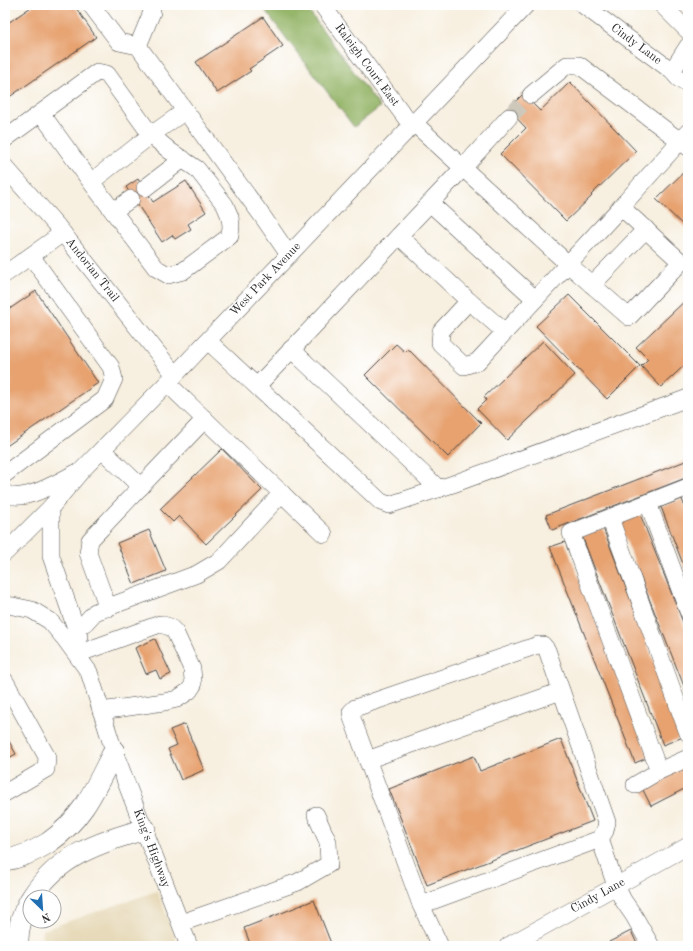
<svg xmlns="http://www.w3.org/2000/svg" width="693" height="951" font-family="'Old Standard TT',serif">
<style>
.built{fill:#e7daba}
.forest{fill:#96b66a;stroke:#60704a}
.building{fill:#e7a26f}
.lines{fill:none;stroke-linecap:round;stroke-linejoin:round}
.minor-tunnel{stroke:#cec8bb;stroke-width:17;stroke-dasharray:17 8;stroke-linecap:butt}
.minor-casing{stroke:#4a4846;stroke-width:18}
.major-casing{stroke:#4a4846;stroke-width:22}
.minor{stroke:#fff;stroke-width:17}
.major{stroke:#fff;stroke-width:21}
.labels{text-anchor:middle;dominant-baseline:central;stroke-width:4;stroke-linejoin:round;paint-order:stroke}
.street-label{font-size:12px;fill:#2b2b2b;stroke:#fff}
</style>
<rect width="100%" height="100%" fill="#fff"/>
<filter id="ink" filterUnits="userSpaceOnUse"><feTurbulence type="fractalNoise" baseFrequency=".025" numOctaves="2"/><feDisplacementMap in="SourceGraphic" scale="8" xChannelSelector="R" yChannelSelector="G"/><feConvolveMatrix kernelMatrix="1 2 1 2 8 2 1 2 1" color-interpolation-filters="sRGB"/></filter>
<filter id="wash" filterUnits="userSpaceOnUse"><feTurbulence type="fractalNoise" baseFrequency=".012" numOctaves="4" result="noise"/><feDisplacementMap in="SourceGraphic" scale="16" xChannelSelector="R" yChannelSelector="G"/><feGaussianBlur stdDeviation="0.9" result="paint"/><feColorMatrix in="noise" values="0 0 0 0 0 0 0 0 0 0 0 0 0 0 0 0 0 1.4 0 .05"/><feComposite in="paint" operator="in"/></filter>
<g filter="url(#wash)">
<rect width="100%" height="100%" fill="#f7efdf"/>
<path class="built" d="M157 891 178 946H42L43 930Z"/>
<path class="forest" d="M261 5H304L380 107 354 127Z"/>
<g id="blocks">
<path class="building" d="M34 5H74L96 37 5 100V25Z
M263 17 283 46 249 69 251 71 217 93 196 62Z
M570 82 636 151 591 195 592 196 566 221 500 154 526 128 508 109 523 94 540 111Z
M688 168V230L656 199Z
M138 179 153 202 186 181 206 212 188 224 191 229 175 239 172 235 162 242 126 187Z
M36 291 98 383 5 447V312Z
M569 295 640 366 607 399 536 326Z
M688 298V362L661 387 641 366 648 359 636 347Z
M543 341 575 375 507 440 477 409 486 400 484 397Z
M396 344 405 352 408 349 481 423 448 457 365 375Z
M222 449 262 490 206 544 179 516 173 522 160 509Z
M688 460V477L552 530 546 515Z
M682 499 688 515V577L661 507Z
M640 514 688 635V696L619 523Z
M603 528 683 737 663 745 582 536Z
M149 530 166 571 134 584 117 543Z
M565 542 649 757 635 763 550 547Z
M155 639 171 674 160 679 156 670 146 674 135 648Z
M185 724 204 770 181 780 168 749 177 745 170 730Z
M5 734 16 754 5 760Z
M561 739 593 821 427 885 389 789 474 756 480 771Z
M688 762V787L651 806 641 786Z
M314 900 332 946H251L244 928Z
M631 931 638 946H611L609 942Z"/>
</g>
</g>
<g filter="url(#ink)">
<use href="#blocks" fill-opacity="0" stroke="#4a4846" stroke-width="1"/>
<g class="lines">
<path class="minor-tunnel" d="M509 117 531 95"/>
<defs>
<g id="minor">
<path d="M91 5 119 42 138 46 263 217 289 255"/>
<path id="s1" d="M322 5 411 125"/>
<path id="s2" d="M583 5 672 71 678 78 688 85"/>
<path d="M662 5 688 31"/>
<path d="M138 46 152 12 151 5"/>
<path d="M672 71 688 46"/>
<path d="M531 95 567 65H579L688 147"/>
<path d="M41 113 91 182 151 135 170 151 197 169 225 205 230 217 231 226 230 236 183 271 168 275 156 268 91 182"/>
<path d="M414 123 568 264 629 317 681 262 621 207 688 132"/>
<path d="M5 139 97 72 107 74 151 135 185 111"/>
<path id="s3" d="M5 167 58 227 175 375"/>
<path d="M145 188 183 159"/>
<path d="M430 203 535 299"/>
<path d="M113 211 131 199"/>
<path d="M399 236 469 301 441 331 440 343 464 366 477 362 621 207"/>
<path d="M5 274 63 233"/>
<path d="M592 285 646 229"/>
<path d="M469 301 505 332"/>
<path d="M208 341 381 502 389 505 453 484 688 398"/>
<path d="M291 349 439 489"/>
<path d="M167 383 324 534"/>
<path d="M257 386 463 168 509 117"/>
<path d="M102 450 141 487"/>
<path d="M5 474 105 399 114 379 111 367 31 256"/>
<path d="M5 493C22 505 59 481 76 473"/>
<path d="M648 503 688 611"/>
<path d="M51 507V556L79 637"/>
<path d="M610 518 688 733"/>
<path id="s4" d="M5 553 51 507 82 470 175 375 526 5"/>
<path id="s5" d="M5 605 13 606 32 610 50 621 65 639 89 672 114 751 189 946"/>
<path d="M108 608 88 553 90 540 205 419"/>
<path d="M76 626 85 623 95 612 197 574 219 561 282 493"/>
<path d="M83 652 160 624 170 627 175 632 192 669 193 680V685L189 691 177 699 164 702 101 711"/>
<path d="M5 681 47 757 46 769 5 793"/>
<path d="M367 760 561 691"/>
<path d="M659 771 571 533 688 487"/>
<path d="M635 785 659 771 688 758"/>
<path d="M421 905 600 839"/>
<path d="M181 923 298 882 329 864 328 842 316 815"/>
<path d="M440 946 421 905 352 718 351 712 355 708 538 645H543L547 650 607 822 605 831 600 839 616 886 623 900 634 916 651 946"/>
<path id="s6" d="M508 946 688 846"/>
</g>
<path id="major" d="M5 860C20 858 35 851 48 843 84 818 95 788 114 751
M32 897C60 854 99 843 145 829
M18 946C17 930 22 914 30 900"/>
</defs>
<use href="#minor" class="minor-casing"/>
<use href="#major" class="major-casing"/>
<use href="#minor" class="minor"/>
<use href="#major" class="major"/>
</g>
</g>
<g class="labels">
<g class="street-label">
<text stroke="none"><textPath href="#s2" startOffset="66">Cindy Lane</textPath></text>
<text stroke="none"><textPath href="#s1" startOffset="75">Raleigh Court East</textPath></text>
<text stroke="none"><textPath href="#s3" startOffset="135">Andorian Trail</textPath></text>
<text stroke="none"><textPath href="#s4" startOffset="378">West Park Avenue</textPath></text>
<text stroke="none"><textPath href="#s5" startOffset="300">King's Highway</textPath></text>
<text stroke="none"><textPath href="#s6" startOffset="103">Cindy Lane</textPath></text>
</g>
</g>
<rect width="693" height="951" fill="none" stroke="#fff" stroke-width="20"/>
<g transform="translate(42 909) rotate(155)"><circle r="19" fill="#ffffff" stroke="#aaaaaa"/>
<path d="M0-3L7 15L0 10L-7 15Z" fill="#1f6fb2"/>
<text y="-6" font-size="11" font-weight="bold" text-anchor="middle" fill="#2b2b2b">N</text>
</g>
</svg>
